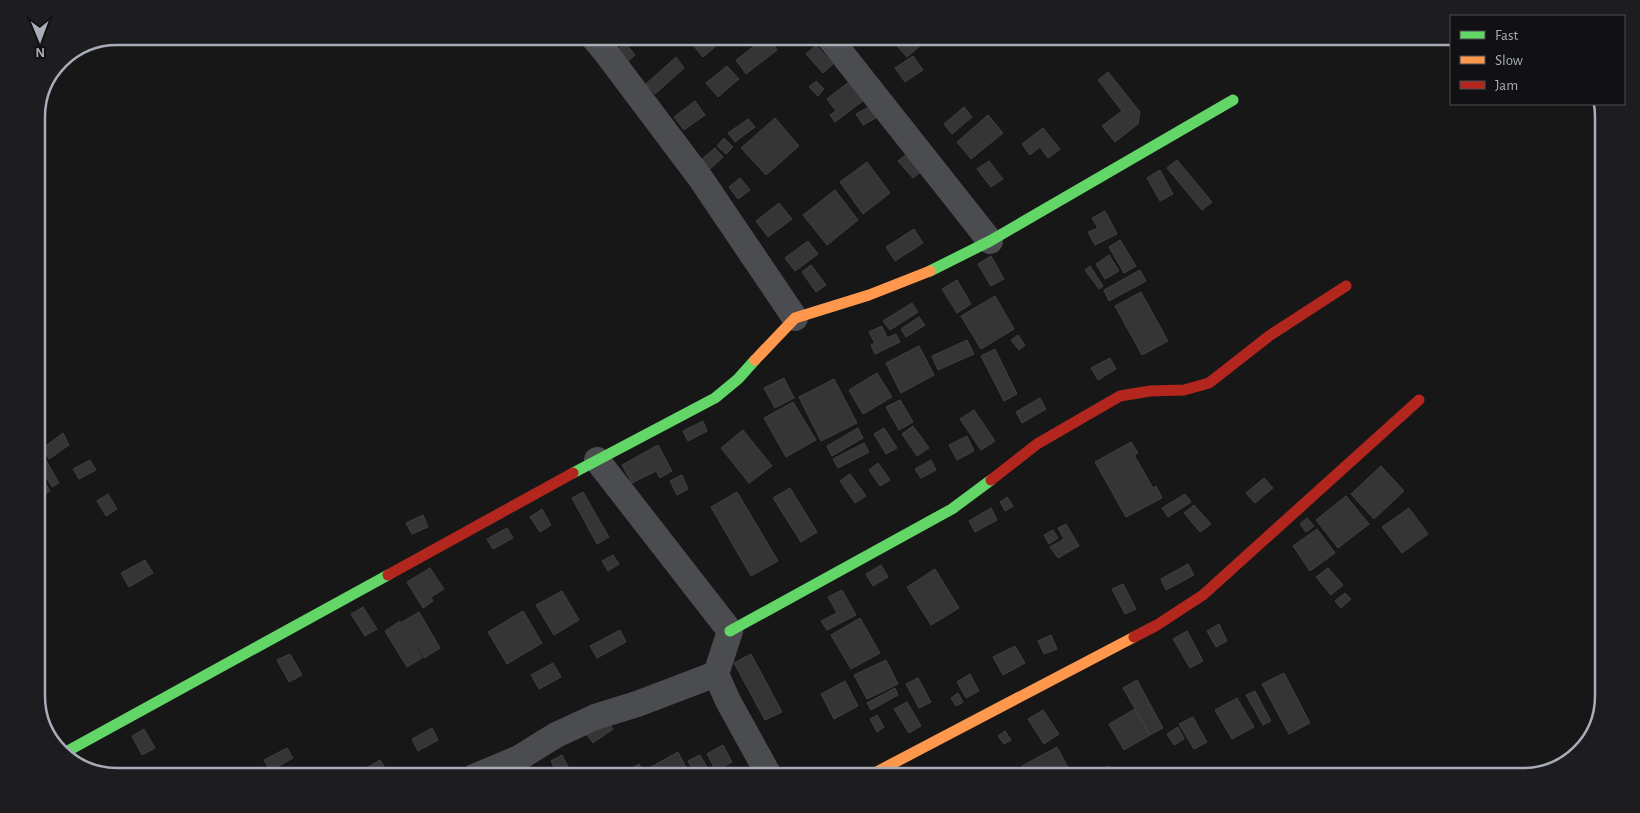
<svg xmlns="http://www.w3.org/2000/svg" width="1640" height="813" font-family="'Alegreya Sans',sans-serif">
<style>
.building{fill:#353536;stroke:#3f4043}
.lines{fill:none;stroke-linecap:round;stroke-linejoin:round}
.street{stroke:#4b4c50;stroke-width:26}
.fast{stroke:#63d668;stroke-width:11}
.slow{stroke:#ff974d;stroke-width:11}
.jam{stroke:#b3261e;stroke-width:11}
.rim{fill:none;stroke:#a8adb8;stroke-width:2.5}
</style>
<rect width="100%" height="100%" fill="#171717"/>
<path class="building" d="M685 36H706L715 47 703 57Z
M767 36 777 50 746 74 736 60Z
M909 36H914L921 45 907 57 897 46Z
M920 36H930L924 41Z
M980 36H1000L987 46Z
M625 43 635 55 626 63 616 51Z
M816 45 833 64 823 73 806 54Z
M913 56 923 70 905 82 895 68Z
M676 57 684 68 655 94 646 84Z
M727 66 739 79 718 97 706 83Z
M1108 72 1140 112 1138 124 1115 142 1102 126 1122 111 1098 80Z
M816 81 824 89 818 96 809 87Z
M850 81 864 100 835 122 830 115 836 111 827 99Z
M695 101 705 115 684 130 674 117Z
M869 107 876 118 863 125 856 114Z
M964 107 972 117 952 134 944 124Z
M988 115 1003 133 971 159 957 142Z
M775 118 799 146 766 175 741 148Z
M748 119 755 127 735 142 728 133Z
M1043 128 1060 149 1048 158 1040 147 1030 155 1022 144Z
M724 138 733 147 726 154 717 146Z
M715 148 723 157 710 169 702 159Z
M907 154 922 171 913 178 898 161Z
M1177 160 1212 202 1202 210 1167 168Z
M989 161 1003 179 991 187 977 169Z
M867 162 890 193 863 214 840 182Z
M1160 170 1173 194 1160 201 1147 178Z
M740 178 750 190 738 199 729 187Z
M835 190 858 220 827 245 803 215Z
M779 203 792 219 768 237 756 221Z
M1105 211 1117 234 1095 245 1088 232 1098 228 1092 218Z
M914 229 923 243 895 261 886 247Z
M1120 240 1136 266 1124 273 1109 247Z
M808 241 818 254 795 271 785 258Z
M1109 255 1119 271 1105 279 1096 264Z
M991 256 1004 279 991 286 978 264Z
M811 265 826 285 816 292 802 272Z
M1090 266 1103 286 1099 289 1085 270Z
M1140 270 1146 281 1109 301 1104 290Z
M957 280 971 304 957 313 942 289Z
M1141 292 1168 341 1142 355 1115 306Z
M995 296 1014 329 981 349 961 316Z
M912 303 918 312 890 330 883 321Z
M919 317 925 325 906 337 901 329Z
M882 326 887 338 896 334 900 342 875 354 871 345 875 343 869 332Z
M1018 335 1025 345 1019 350 1011 340Z
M967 340 974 354 938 370 932 356Z
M919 346 934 375 901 393 886 363Z
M995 349 1017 394 1004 401 981 356Z
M1110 358 1116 369 1098 380 1091 368Z
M877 373 892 397 863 414 849 390Z
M784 378 794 398 775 408 764 388Z
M834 379 857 423 821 441 799 397Z
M1040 398 1046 409 1022 423 1016 412Z
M900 400 913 422 899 430 886 407Z
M793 402 816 440 786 457 764 418Z
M974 410 995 441 981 450 960 419Z
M703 421 707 431 688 441 683 431Z
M913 426 929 448 917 456 902 434Z
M858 428 863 438 832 456 827 446Z
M884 428 897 448 886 454 874 434Z
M743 430 772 466 749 483 721 448Z
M63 433 69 445 49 459 43 448Z
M967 436 974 451 957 460 949 445Z
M1131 442 1138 453 1134 455 1153 488 1156 486 1162 498 1126 517 1095 462Z
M864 443 869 452 838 468 833 459Z
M658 445 672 471 660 478 656 471 632 483 622 465Z
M39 448 59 483 52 487 36 460V450Z
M90 460 96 470 79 479 73 469Z
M931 460 936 470 921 478 915 469Z
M878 463 890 480 880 486 869 470Z
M36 466 50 491 36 499Z
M1381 466 1404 491 1374 519 1351 494Z
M850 474 866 496 855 503 840 481Z
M682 475 688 489 677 495 670 481Z
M1264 478 1273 488 1255 503 1246 493Z
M790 488 817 532 801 542 773 498Z
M583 492 609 537 597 544 572 498Z
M737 492 778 561 751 576 711 507Z
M108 494 117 509 106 516 97 501Z
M1185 494 1191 502 1168 517 1162 508Z
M1346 496 1369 524 1338 548 1316 520Z
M1007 497 1013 506 1005 511 1000 502Z
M1194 505 1211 524 1200 532 1184 513Z
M991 508 997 520 975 532 969 521Z
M1409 508 1428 534 1402 553 1382 527Z
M542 509 551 525 540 532 530 517Z
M423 515 428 527 412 534 406 523Z
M1307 518 1314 526 1306 532 1300 524Z
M1066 524 1079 546 1058 558 1050 547 1064 539 1058 528Z
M507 528 513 538 493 549 487 539Z
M1317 529 1335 553 1310 571 1293 546Z
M1053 530 1058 538 1049 544 1044 535Z
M613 555 619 564 608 571 602 561Z
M145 560 153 573 129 587 121 573Z
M1188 564 1194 575 1166 590 1161 579Z
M881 565 888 577 873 586 866 574Z
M430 568 444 589 431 597 433 601 423 608 407 582Z
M1328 568 1343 585 1331 595 1316 577Z
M935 569 959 608 931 625 907 587Z
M1123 584 1136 609 1125 614 1112 589Z
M842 590 856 615 827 630 821 621 837 613 828 597Z
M562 591 579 620 554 635 536 605Z
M1345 593 1351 599 1341 608 1335 601Z
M363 607 377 629 365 636 351 614Z
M523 611 542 643 507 664 488 632Z
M419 612 440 648 424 658 402 622Z
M860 618 880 653 851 669 831 635Z
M400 621 422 658 407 667 385 631Z
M1219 624 1227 641 1216 647 1207 631Z
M620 630 626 642 597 658 590 646Z
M1187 631 1203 661 1190 668 1173 639Z
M1051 635 1057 649 1044 654 1038 641Z
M1015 646 1025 663 1003 675 993 657Z
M290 654 302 675 289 682 277 660Z
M751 654 782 712 765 720 734 663Z
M886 660 898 684 867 699 854 675Z
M553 663 561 677 539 689 531 675Z
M1284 673 1310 723 1289 734 1262 684Z
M970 674 979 691 966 698 957 682Z
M918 678 931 702 919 708 906 684Z
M1137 680 1163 728 1150 735 1123 688Z
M845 681 858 706 834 719 821 694Z
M895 688 898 695 871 710 867 703Z
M1255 691 1271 721 1263 725 1246 695Z
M958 693 963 702 956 706 951 698Z
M1237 698 1254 727 1232 739 1215 710Z
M907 702 921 726 909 733 894 709Z
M1135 709 1150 735 1124 750 1109 724Z
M1043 710 1059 734 1044 744 1028 719Z
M877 715 884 727 877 732 870 719Z
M1193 717 1207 742 1194 749 1179 724Z
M606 720 613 729 593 743 586 734Z
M1178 727 1184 739 1174 745 1167 734Z
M432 728 438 740 418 751 412 739Z
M144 729 155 748 142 755 132 736Z
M1005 731 1011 740 1004 744 998 736Z
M723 745 732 762 716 771 707 754Z
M1057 747 1073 777H1028L1022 766Z
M287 748 293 758 270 771 264 760Z
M678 752 691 777H654L649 768Z
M562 755 573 777H559L551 761Z
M700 755 712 776 711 777H697L688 761Z
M380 760 387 771 377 777H365L361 771Z
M639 764 646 777H616Z
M1108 766 1114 777H1088Z
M247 769 251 777H232Z"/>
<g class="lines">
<path class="street" d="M592 36 604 50 701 179 795 318
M828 36 990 241
M597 460 730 631 716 674 728 701 770 777
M474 777 519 758 556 735 595 717 637 704 716 674"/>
<path class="fast" d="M930 271 990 241 1233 100
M573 473 715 398 738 379 755 360
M730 631 952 509 991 480
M64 753 388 575"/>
<path class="slow" d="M755 360 795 318 869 295 930 271
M867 777 1134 637"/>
<path class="jam" d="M991 480 1037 444 1120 396 1150 391 1184 390 1209 383 1269 336 1346 286
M388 575 573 473
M1134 637 1157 625 1203 595 1419 400"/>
</g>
<path d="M0 0H1640V813H0ZM117 45H1523A72 72 0 0 1 1595 117V696A72 72 0 0 1 1523 768H117A72 72 0 0 1 45 696V117A72 72 0 0 1 117 45Z" fill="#1d1d20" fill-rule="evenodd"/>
<path class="rim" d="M117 45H1523A72 72 0 0 1 1595 117V696A72 72 0 0 1 1523 768H117A72 72 0 0 1 45 696V117A72 72 0 0 1 117 45Z"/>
<rect x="1450" y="15" width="175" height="90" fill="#111113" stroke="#4d4f55"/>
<rect x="1460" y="31" width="25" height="8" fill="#63d668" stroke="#4d4f55"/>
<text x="1495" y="40" font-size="15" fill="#a8adb8">Fast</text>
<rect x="1460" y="56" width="25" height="8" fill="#ff974d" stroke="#4d4f55"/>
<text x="1495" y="65" font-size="15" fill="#a8adb8">Slow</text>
<rect x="1460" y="81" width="25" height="8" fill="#b3261e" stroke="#4d4f55"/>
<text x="1495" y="90" font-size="15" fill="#a8adb8">Jam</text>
<g transform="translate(40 40) rotate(179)" stroke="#111113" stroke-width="4" paint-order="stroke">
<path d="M0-4L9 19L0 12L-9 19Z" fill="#a8adb8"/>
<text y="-8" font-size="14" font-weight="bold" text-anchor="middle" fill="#a8adb8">N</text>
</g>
</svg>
